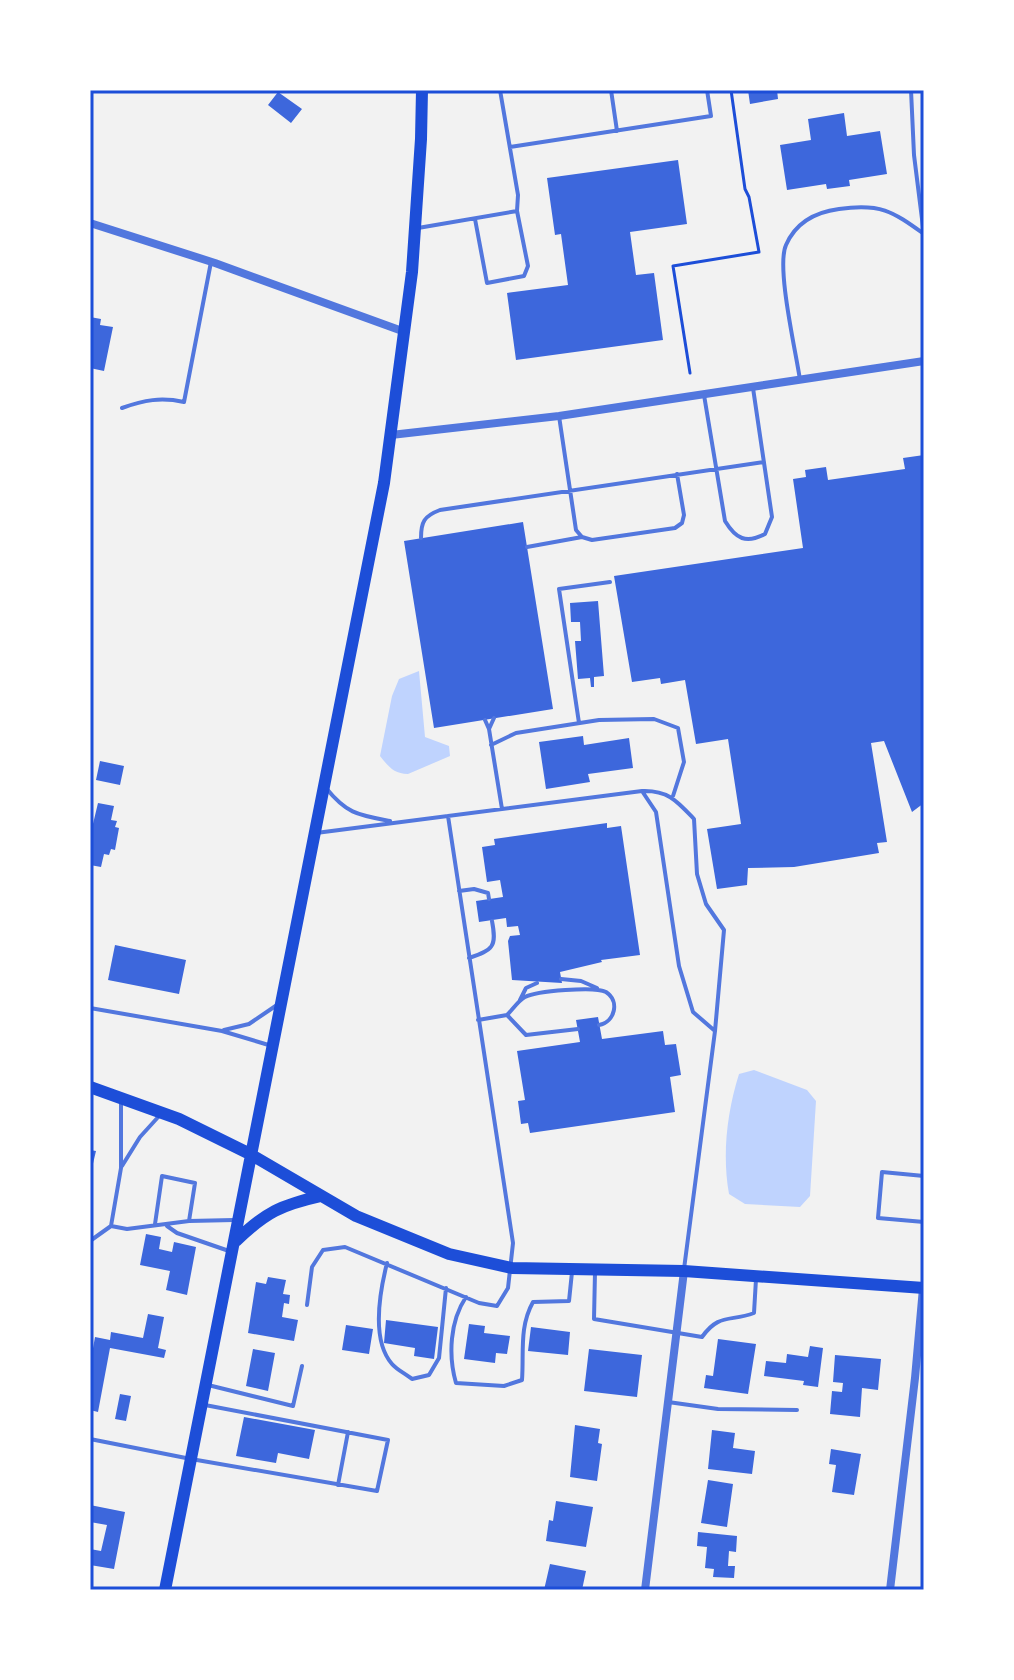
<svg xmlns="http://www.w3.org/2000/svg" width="1014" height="1680" font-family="Rubik,sans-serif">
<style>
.water{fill:#bfd3fe}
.building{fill:#3d67dc}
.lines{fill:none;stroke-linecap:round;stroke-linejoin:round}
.path{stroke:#1d4ed8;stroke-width:3}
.service{stroke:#5277de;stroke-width:4}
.minor{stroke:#5277de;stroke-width:8}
.secondary{stroke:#1d4ed8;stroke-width:12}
.neatline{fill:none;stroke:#1d4ed8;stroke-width:3}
</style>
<rect width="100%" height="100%" fill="#f2f2f2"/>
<path class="water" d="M419 671 425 737 449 746 450 756 408 774C394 774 388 766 380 756L392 696 399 679Z
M754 1070 807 1090 816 1101 810 1196 800 1207 745 1204 729 1194C722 1155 727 1112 739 1074Z"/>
<path class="building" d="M748 90H777L778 99 750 104Z
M278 92 302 109 291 123 268 105Z
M844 113 847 136 880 131 887 174 849 180 850 186 827 189 826 184 787 190 780 145 811 140 808 119Z
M678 160 687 224 630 232 636 275 654 273 663 340 516 360 507 293 568 285 561 234 555 235 547 178Z
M90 317 101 319 100 325 113 327 104 371 90 368Z
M924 455V803L912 812 884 741 871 743 887 842 877 843 879 853 794 867 748 868 747 885 717 889 707 829 741 824 728 739 696 744 685 680 661 684 660 678 632 682 614 576 803 548 793 479 806 477 805 470 826 467 828 480 905 469 903 458Z
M523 522 553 709 434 728 404 541Z
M598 601 604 676 594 677V687H591L590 678 578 679 575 641H581L580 622H571L570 603Z
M583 736 584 745 629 738 633 768 588 774 590 782 546 789 539 742Z
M100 761 124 766 120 785 96 780Z
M98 803 114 806 111 820 117 821 115 827 119 828 115 850 111 849 109 855 104 854 101 867 90 865V827L92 828Z
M607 823V828L621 826 640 955 601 960 602 962 560 972 562 983 512 980 508 941 510 936 520 935 518 926 507 927 506 918 479 922 476 901 503 897 500 880 487 882 482 847 495 845 494 839Z
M115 945 186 960 179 994 108 980Z
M598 1017 602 1039 663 1031 665 1045 676 1044 681 1075 670 1077 675 1112 530 1133 528 1123 521 1124 518 1101 525 1100 517 1051 580 1042 576 1020Z
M90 1150 96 1151 91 1172H90Z
M146 1234 161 1237 159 1249 172 1252 174 1242 196 1247 187 1295 166 1290 170 1271 140 1265Z
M268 1277 286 1280 283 1294 290 1295 289 1304 284 1303 282 1317 298 1320 294 1341 248 1333 256 1282 266 1284Z
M148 1314 164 1317 158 1348 166 1350 164 1358 110 1348 98 1412 90 1410V1365L95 1337 110 1340 111 1332 143 1338Z
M386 1320 438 1327 434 1359 414 1356 415 1348 384 1343Z
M469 1324 485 1326 484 1333 510 1336 507 1354 496 1353 495 1363 464 1359Z
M346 1325 373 1329 369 1354 342 1350Z
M531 1327 570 1332 568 1355 528 1351Z
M718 1339 756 1344 748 1394 704 1388 706 1375 713 1376Z
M810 1346 823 1348 818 1387 803 1385 804 1381 764 1376 766 1361 786 1363 787 1354 808 1357Z
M253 1349 275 1353 268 1391 246 1386Z
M589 1349 642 1355 637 1397 584 1391Z
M835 1355 881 1359 878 1390 862 1388 860 1417 830 1414 832 1391 842 1392 843 1383 833 1382Z
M120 1394 131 1396 126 1421 115 1419Z
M244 1417 315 1430 309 1459 278 1453 276 1463 236 1456Z
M575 1425 600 1429 598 1443 602 1444 597 1481 570 1477Z
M712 1430 735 1433 733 1448 755 1451 752 1474 708 1469Z
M831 1449 861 1454 854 1495 832 1492 836 1465 829 1464Z
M708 1480 733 1484 727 1527 701 1523Z
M556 1501 593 1507 586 1547 546 1541 549 1520 553 1521Z
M90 1505 125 1512 114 1569 90 1565V1549L101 1551 107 1525 90 1522Z
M698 1532 737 1536 736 1552 729 1551 728 1566H735L734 1578 713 1577 714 1569 705 1568 707 1547 697 1546Z
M550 1564 586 1571 582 1590H544Z"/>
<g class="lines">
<path class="path" d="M690 373 673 266 759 252 749 197 745 189 731 90"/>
<path class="service" d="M500 90 518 195 517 211
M611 90 617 131
M911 90 914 155 924 235
M510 147 711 116 707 90
M418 228 517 211 528 266 524 276 487 283 475 219
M800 380C796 352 776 267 786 245 796 222 816 212 839 209 880 203 892 211 924 234
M704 395 725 521C736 539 746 544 765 534L772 517 753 388
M122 408C144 400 161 397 184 402L211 262
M559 416 576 530 582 537 592 540 675 528 682 523 684 515 677 474
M421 538C421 522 424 516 440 510L764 462
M527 547 582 537
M485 720 489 729 502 809
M579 723 559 589 610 582
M489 729 494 718
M491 745 516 733 599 720 654 719 678 728 684 762 673 796
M326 788C347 814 358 815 390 821
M642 791 656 812 679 966 693 1012 715 1031
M316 833 642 791C668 790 677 801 694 819L697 874 706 904 724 930 715 1031 684 1269
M459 891 474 889 488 893 489 899
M469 958C493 950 497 947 492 921
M561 979 581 981 597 988
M520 1000 526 988 537 983
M90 1008 222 1031 272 1046
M478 1020 507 1015
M578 1029 526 1035 507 1015C512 1010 519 1000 525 997 536 991 595 986 606 992 620 1001 615 1022 599 1025
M224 1030 249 1024 277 1005
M122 1166 140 1137 160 1115
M924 1176 882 1172 878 1218 924 1222
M155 1224 162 1176 195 1183 189 1221
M111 1226 121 1168V1100
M167 1226 177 1233 229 1251
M90 1241 111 1226 127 1229 189 1221 234 1220
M387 1263C380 1291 371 1340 392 1364 397 1370 406 1374 412 1379L429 1375 439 1358 446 1288
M595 1272 594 1319 702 1337C719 1313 730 1322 754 1313L756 1279
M466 1297C450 1321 448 1355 456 1383L504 1386 522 1380C524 1353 519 1327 533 1302L569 1301 572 1272
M307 1305 312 1267 323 1250 345 1247 479 1303 497 1306 508 1288 513 1243 448 816
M208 1385 293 1406 302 1366
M668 1402 718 1409 797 1410
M90 1439 191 1459 377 1491 388 1440 205 1405
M338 1485 348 1432"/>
<path class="minor" d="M90 223 215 263 405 332
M391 435 559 416 924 361
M645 1590 684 1271
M890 1590 915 1378 923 1288"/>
<path class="secondary" d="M90 1087 179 1119 250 1154 356 1216 449 1254 512 1268 684 1271 924 1288
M236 1241C266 1212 281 1205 321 1196
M165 1590 384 483 412 272 421 139 422 90"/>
</g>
<rect width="1014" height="1680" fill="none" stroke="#ffffff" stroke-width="184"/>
<rect x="92" y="92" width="830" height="1496" class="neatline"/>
</svg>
